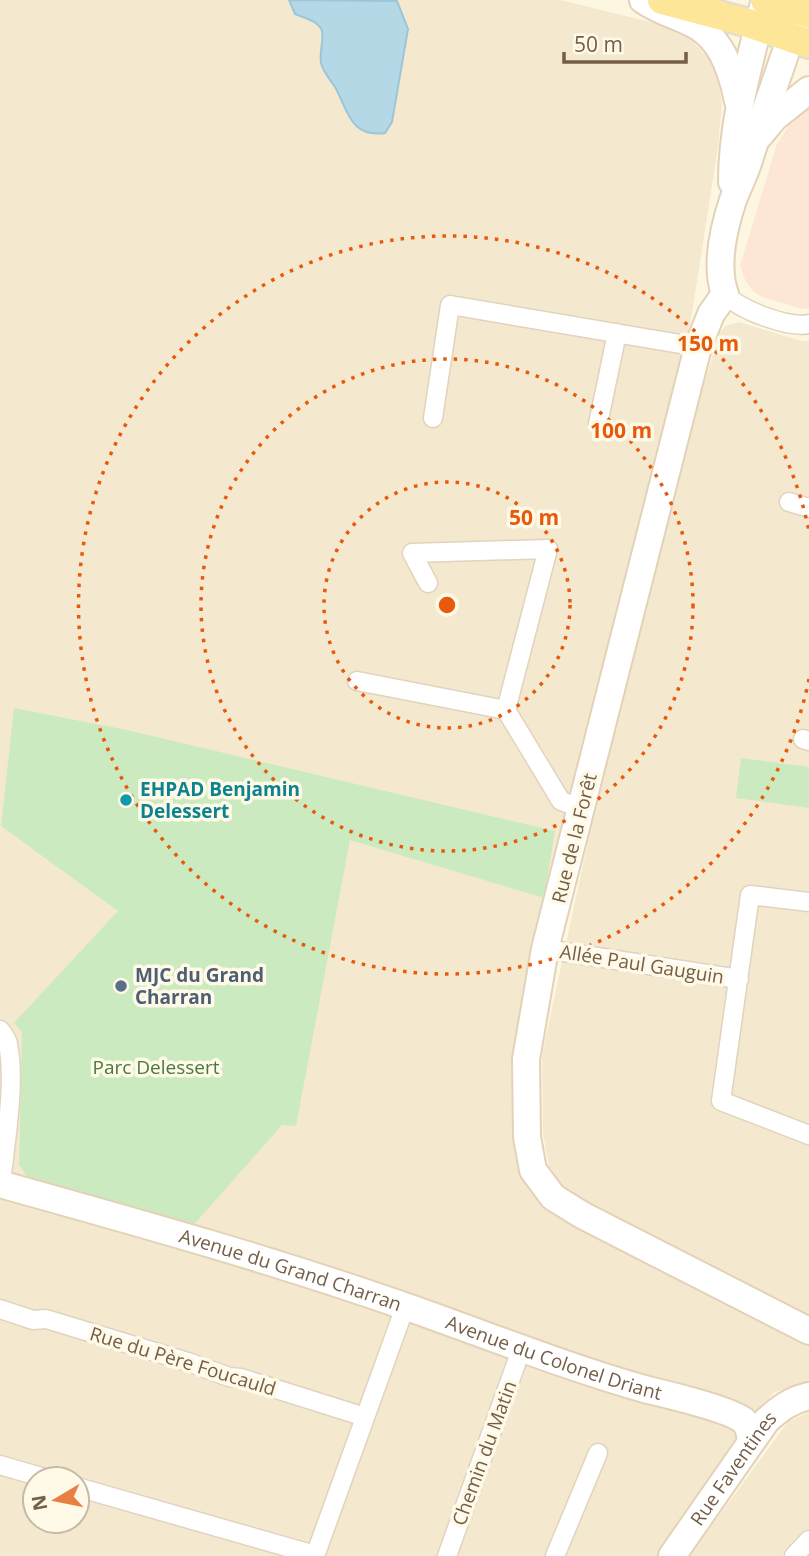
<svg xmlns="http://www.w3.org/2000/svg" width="809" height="1556" font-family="'Open Sans',sans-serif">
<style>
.residential{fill:#f4e9cf;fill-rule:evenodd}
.commercial{fill:#fde6d4}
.green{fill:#cbeac0}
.water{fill:#b5d8e6;stroke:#9bc6d8;stroke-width:2}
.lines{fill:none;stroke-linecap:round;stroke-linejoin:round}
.street-casing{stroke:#e1d3bd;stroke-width:21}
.secondary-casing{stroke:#e3d2b8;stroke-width:30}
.primary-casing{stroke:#e0dcd7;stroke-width:32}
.street{stroke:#fff;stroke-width:18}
.secondary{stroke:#fff;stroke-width:26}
.primary{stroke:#fde698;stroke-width:28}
.ring{fill:none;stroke:#e8590c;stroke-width:3.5;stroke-dasharray:3.5 7}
.culture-dot{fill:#0f9aa8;stroke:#fff9e8;stroke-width:2.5}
.service-dot{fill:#5c6f8a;stroke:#fff9e8;stroke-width:2.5}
.labels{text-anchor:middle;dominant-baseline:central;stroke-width:7;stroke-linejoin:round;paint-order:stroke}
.culture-label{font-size:19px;font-weight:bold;fill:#0d838f;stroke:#fff9e8;text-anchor:start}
.street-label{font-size:19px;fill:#745e48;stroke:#fff9e8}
.service-label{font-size:19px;font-weight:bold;fill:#4e5e75;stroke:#fff9e8;text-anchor:start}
.park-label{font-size:19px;fill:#487a40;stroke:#fff9e8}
.centre{fill:#e8590c;stroke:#fff9e8;stroke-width:3.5}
.ring-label{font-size:21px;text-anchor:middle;font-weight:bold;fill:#e8590c;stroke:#fff9e8;stroke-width:7;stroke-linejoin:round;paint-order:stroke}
</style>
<rect width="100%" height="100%" fill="#fdf6e1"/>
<path class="residential" d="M0 0H560L675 28 692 41 709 59 718 81 722 102 718 147 693 307 675 405 572 782 519 1046 521 1166 809 1337V1382L775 1392 753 1413 658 1556H0ZM35 1479H77V1521H35Z
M739 322 801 341H809V1322L569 1194 549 1166 543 1133 542 1055 599 790 675 477 720 332 726 326Z
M809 1412V1556H689L788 1422Z"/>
<path class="commercial" d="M809 107V309H802L762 297 754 292 746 282 740 266 777 144 789 125Z"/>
<path class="green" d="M14 708 127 730 555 831 544 898 350 840 296 1126 282 1125 190 1229 52 1189 51 1183 27 1176 19 1165 22 1032 14 1023 118 911 1 826Z
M741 758 809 767V808L736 798Z"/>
<path class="water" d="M289 0 397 1 408 29 392 122 385 133C350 138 348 110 335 87 330 79 323 72 321 63 319 53 324 41 322 31 319 21 304 18 295 14Z"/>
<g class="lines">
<defs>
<path id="street" d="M725 294C740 310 787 328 809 324
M433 418 450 305 698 347
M598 424 617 333
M789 502 809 508
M428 583 412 553 548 549 506 710
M357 681 506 710
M506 710 561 801 581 808
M803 739 809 741
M809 902 750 895 721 1101 809 1135
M545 949 739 979
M0 1030C3 1034 7 1038 8 1044 16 1084 5 1143 1 1184
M0 1309 33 1320 46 1319 188 1362 229 1377 241 1378 365 1417
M0 1465 48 1479
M77 1487 315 1555
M315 1556 405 1307
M447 1556 521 1350
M555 1556 598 1453
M794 1556 809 1540"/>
<g id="secondary">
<path d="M643 0C657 10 672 14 687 21 721 35 731 68 738 101"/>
<path d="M797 18C782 66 764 112 749 160 745 174 738 186 733 200 724 227 715 266 725 294L711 314 698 347 545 949 526 1059 527 1137 533 1170 553 1197 582 1215 809 1331"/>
<path d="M760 135 775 117 809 90"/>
<path d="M732 182C732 122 749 65 763 7"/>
<path id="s1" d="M0 1184C136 1222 273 1260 407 1307 487 1335 566 1367 648 1390 669 1395 729 1409 744 1421 749 1426 750 1434 751 1441"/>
<path id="s2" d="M672 1556 766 1421C779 1409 791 1400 809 1396"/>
</g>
<path id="primary" d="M662 0 745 22 809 44
M765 0 809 14"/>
</defs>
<use href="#street" class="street-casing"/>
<use href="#secondary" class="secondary-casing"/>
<use href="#primary" class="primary-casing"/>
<use href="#street" class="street"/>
<use href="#secondary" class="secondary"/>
<use href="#primary" class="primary"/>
</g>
<g class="ring">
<circle cx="447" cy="605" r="123"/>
<circle cx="447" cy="605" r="246"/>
<path d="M809 679A369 369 0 1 1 809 531"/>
</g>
<circle class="culture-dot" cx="126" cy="800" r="7"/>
<circle class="service-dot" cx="121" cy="986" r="7"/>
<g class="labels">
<g class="culture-label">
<text x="140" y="789">EHPAD Benjamin<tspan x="140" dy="22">Delessert</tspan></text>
</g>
<g class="street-label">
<text transform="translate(574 838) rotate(-76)">Rue de la Forêt</text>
<text transform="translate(642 964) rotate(9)">Allée Paul Gauguin</text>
<text stroke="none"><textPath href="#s1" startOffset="303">Avenue du Grand Charran</textPath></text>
<text stroke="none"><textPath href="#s1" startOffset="581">Avenue du Colonel Driant</textPath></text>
<text transform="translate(183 1361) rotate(17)">Rue du Père Foucauld</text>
<text transform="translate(484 1453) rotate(-70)">Chemin du Matin</text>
<text stroke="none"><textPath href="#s2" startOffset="107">Rue Faventines</textPath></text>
</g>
<g class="service-label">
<text x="135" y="975">MJC du Grand<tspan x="135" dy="22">Charran</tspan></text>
</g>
<g class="park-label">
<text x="156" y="1067">Parc Delessert</text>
</g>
</g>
<circle cx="447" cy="605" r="10" class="centre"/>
<g class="ring-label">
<text x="708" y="351">150 m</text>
<text x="621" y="438">100 m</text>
<text x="534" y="525">50 m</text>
</g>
<g transform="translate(56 1500) rotate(260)"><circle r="33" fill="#fff9e8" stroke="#c7bba8" stroke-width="2"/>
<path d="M0-5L12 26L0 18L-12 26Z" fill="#e98043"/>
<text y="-10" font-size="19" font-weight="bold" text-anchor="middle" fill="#745e48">N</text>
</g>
<path d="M564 52v10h122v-10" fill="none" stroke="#745e48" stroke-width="3.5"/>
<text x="574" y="52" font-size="21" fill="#745e48" stroke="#fff9e8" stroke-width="5" paint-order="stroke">50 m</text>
</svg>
